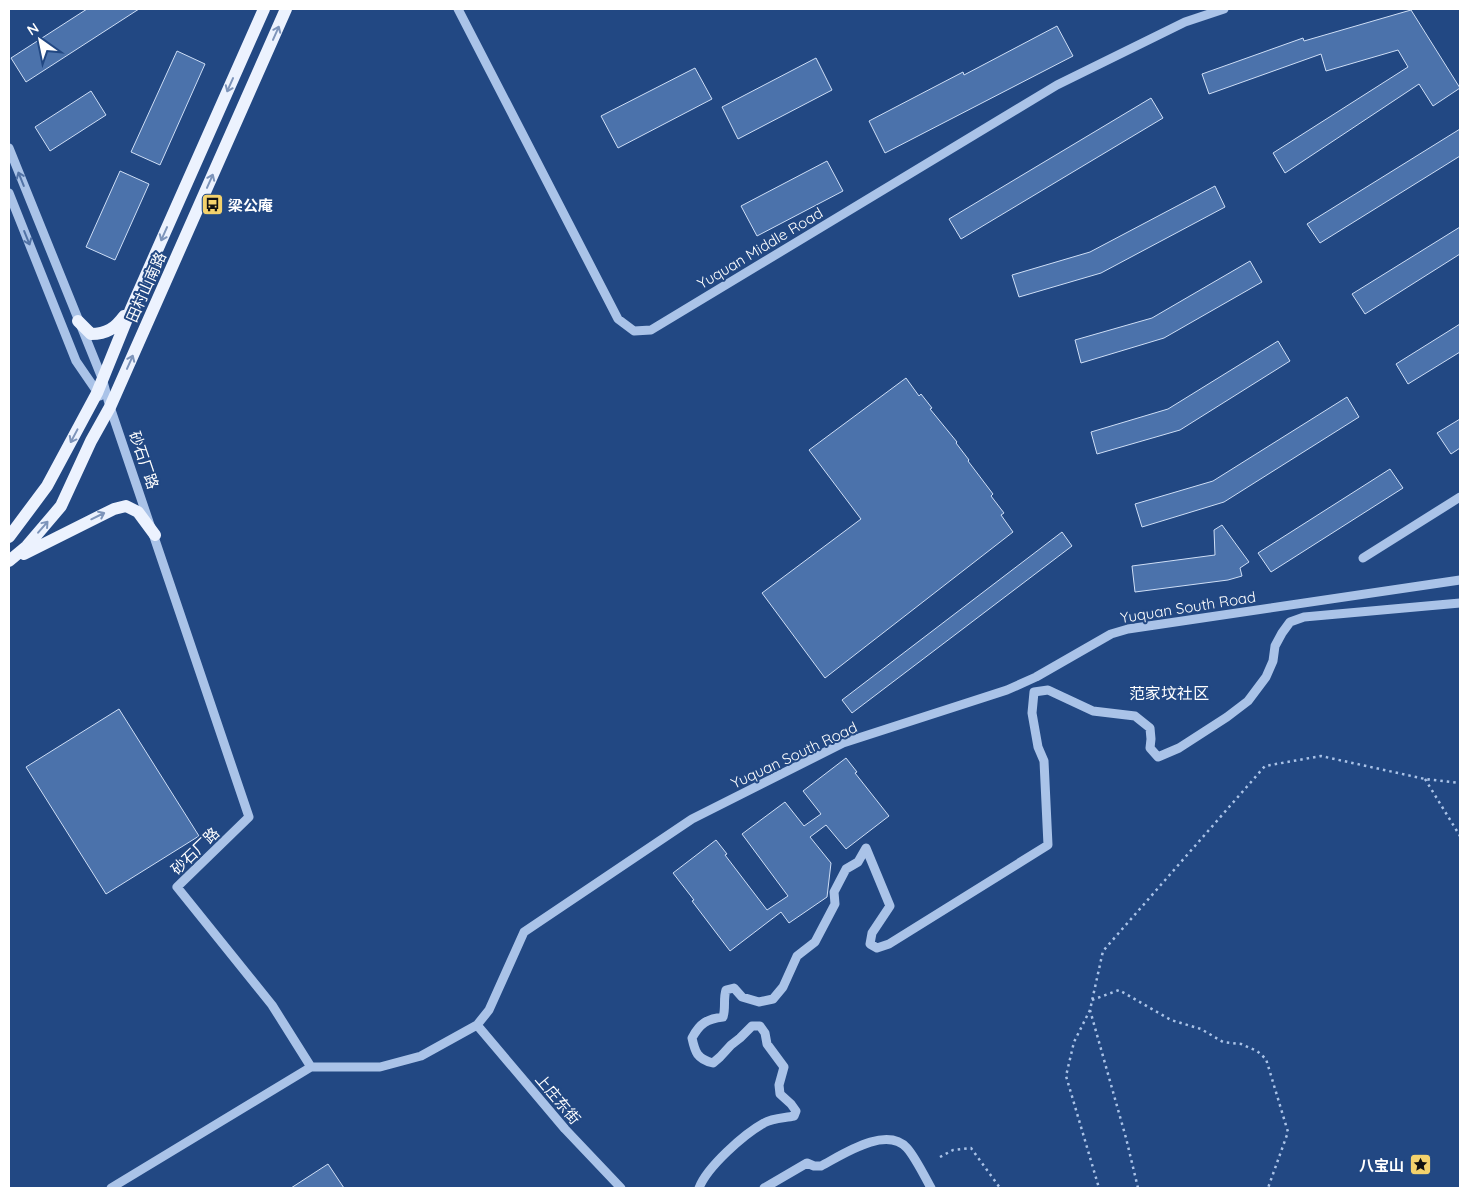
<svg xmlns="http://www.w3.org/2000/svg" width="1469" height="1197" font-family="Quicksand,'Noto Sans SC',sans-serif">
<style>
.building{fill:#4b72ab;stroke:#cedef6}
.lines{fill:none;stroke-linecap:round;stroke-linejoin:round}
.path{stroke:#aac3e8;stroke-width:2.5;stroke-dasharray:2.5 4;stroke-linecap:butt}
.minor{stroke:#aac3e8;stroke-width:9}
.major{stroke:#ecf2fe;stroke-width:12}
.oneway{stroke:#7d94ba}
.oneway2{stroke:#5273a6}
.labels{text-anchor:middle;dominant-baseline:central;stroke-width:4;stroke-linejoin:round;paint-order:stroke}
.poi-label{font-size:15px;font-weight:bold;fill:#fff;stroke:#224883;text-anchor:start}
.street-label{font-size:15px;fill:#fff;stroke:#224883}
.neighbourhood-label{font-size:16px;fill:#fff;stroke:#224883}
</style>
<rect width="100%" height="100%" fill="#224883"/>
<path class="building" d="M87 9H139L26 82 11 58Z
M1411 10 1460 88 1433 106 1419 84 1285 173 1273 153 1408 67 1398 50 1326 71 1321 54 1209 94 1202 74 1303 38 1304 41Z
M1057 26 1073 56 885 153 869 121 963 72 964 75Z
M177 51 205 64 160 165 131 152Z
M816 58 832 90 738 139 722 107Z
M695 68 712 99 618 148 601 116Z
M91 91 106 115 50 151 35 127Z
M1151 98 1163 118 961 239 949 219Z
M1460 129V156L1320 243 1307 224Z
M827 161 843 191 757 236 741 206Z
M120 171 149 184 115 260 86 247Z
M1215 186 1225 207 1101 273 1019 297 1012 275 1090 252Z
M1460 227V254L1365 314 1352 294Z
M1250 261 1262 282 1164 338 1081 363 1075 340 1152 318Z
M1460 324V352L1408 384 1396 364Z
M1278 341 1290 361 1180 430 1097 454 1091 432 1168 409Z
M906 378 919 396 921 394 932 408 930 409 957 442 956 443 969 460 968 461 993 494 991 496 1004 513 1001 515 1013 532 825 678 762 593 861 519 809 450Z
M1347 397 1359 417 1224 502 1142 527 1135 504 1213 481Z
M1460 419V448L1451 454 1437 433Z
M1390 469 1403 488 1271 572 1258 553Z
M1222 525 1249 562 1240 568 1242 576 1228 580 1135 592 1132 566 1215 555 1214 530Z
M1062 532 1072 546 852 713 842 700Z
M119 709 199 836 106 894 26 767Z
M846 758 857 772 855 773 889 816 846 849 826 825 810 837 831 863 827 897 789 923 781 912 730 951 692 901 694 900 673 873 716 840 727 854 725 855 767 910 788 896 742 834 785 802 804 826 821 814 803 791Z
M328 1164 344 1188H291Z"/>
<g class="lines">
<path class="path" d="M1425 779 1460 836
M1092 1000 1119 990 1171 1020 1201 1029 1223 1042 1241 1044 1257 1051 1266 1059 1288 1132 1268 1188
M1090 1010 1074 1042 1066 1076 1099 1188
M940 1157 953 1150 971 1148 1000 1188
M1138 1188 1126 1138 1090 1010 1103 951 1265 766 1321 756 1425 779 1460 783"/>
<path class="minor" d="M458 9 618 319 634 331 651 330 1057 85 1185 22 1224 9
M9 148 102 378 110 407 249 817 177 887 272 1005 311 1067 111 1188
M9 193 76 361 100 396
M1363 558 1460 497
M477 1025 565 1129 621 1188
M311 1067H380L421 1056 477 1025 489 1010 524 932 692 819 843 743 1007 690 1036 677 1111 634 1128 629 1460 580
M699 1188C707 1167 744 1134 764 1123 772 1118 785 1118 794 1116L796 1111 791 1104 780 1094 779 1085 784 1067 767 1044 765 1033 760 1026H752L740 1038 731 1045 720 1057 713 1063C697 1059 695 1052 692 1038 700 1023 707 1019 723 1017 726 1008 723 999 726 990L734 988 742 997 759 1002 773 999 783 987 797 956 815 942 835 904 834 892 846 869 858 862 866 848 890 906 872 933 870 944 877 948 889 944 1048 845 1044 761 1038 747 1032 713 1034 692 1048 690 1093 711 1135 716 1150 728 1151 739 1150 748 1158 757 1179 748 1227 717 1248 701 1266 677 1273 661 1275 646 1282 633 1290 622 1304 617 1460 603
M764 1188 807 1163 814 1166H821C842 1155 886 1125 907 1148 915 1157 925 1177 931 1188"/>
<path class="major" d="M78 321 91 334C107 334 115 328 124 316
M9 537 47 486 97 393 131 309 264 9
M24 554 114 509 126 506 138 512 155 535
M9 561 27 546 61 506 91 441 110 407 286 9"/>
</g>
<defs><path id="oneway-shaft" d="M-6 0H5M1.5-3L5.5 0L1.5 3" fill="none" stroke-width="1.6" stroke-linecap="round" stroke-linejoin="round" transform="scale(1.25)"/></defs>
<g class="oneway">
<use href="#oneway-shaft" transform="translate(276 33) rotate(-66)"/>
<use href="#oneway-shaft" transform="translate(230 85) rotate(114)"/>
<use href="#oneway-shaft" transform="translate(210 181) rotate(-66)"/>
<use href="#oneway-shaft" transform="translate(164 234) rotate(114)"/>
<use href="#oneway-shaft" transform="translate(130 362) rotate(-66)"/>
<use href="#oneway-shaft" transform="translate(74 436) rotate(118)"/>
<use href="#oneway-shaft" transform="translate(98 516) rotate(-26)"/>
<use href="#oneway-shaft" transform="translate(43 527) rotate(-49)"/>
</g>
<g class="oneway2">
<use href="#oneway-shaft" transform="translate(21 179) rotate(-112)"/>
<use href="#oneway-shaft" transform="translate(27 238) rotate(68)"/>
</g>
<defs>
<symbol id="bus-square" viewBox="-11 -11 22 22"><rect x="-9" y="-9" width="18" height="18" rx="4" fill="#f4d26c" stroke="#224883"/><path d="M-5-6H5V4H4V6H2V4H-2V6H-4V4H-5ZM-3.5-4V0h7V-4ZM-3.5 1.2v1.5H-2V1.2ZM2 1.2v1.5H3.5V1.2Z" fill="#111"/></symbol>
<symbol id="sight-square" viewBox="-11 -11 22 22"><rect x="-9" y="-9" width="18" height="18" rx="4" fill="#f4d26c" stroke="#224883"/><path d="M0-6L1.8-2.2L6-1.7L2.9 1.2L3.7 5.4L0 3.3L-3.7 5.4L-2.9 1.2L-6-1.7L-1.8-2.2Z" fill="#111"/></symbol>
</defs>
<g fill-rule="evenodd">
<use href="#bus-square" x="200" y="192" width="25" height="25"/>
<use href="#sight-square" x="1408" y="1152" width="25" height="25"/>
</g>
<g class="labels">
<g class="poi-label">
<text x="228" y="205">梁公庵</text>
<text x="1404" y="1165" text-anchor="end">八宝山</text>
</g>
<g class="street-label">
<text transform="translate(760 248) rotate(-31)">Yuquan Middle Road</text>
<text transform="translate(146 287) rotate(-66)">田村山南路</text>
<text transform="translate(144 460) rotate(71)">砂石厂路</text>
<text transform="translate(1188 607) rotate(-9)">Yuquan South Road</text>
<text transform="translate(794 755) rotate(-25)">Yuquan South Road</text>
<text transform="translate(195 851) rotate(-44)">砂石厂路</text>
<text transform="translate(558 1099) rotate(50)">上庄东街</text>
</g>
<g class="neighbourhood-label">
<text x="1169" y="693">范家坟社区</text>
</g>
</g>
<rect width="1469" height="1197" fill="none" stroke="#ffffff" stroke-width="20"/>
<g transform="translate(40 40) rotate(327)" stroke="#224883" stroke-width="4" paint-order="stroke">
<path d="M0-4L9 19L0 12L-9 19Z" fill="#ffffff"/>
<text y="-8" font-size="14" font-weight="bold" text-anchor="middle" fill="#ffffff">N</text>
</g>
</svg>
